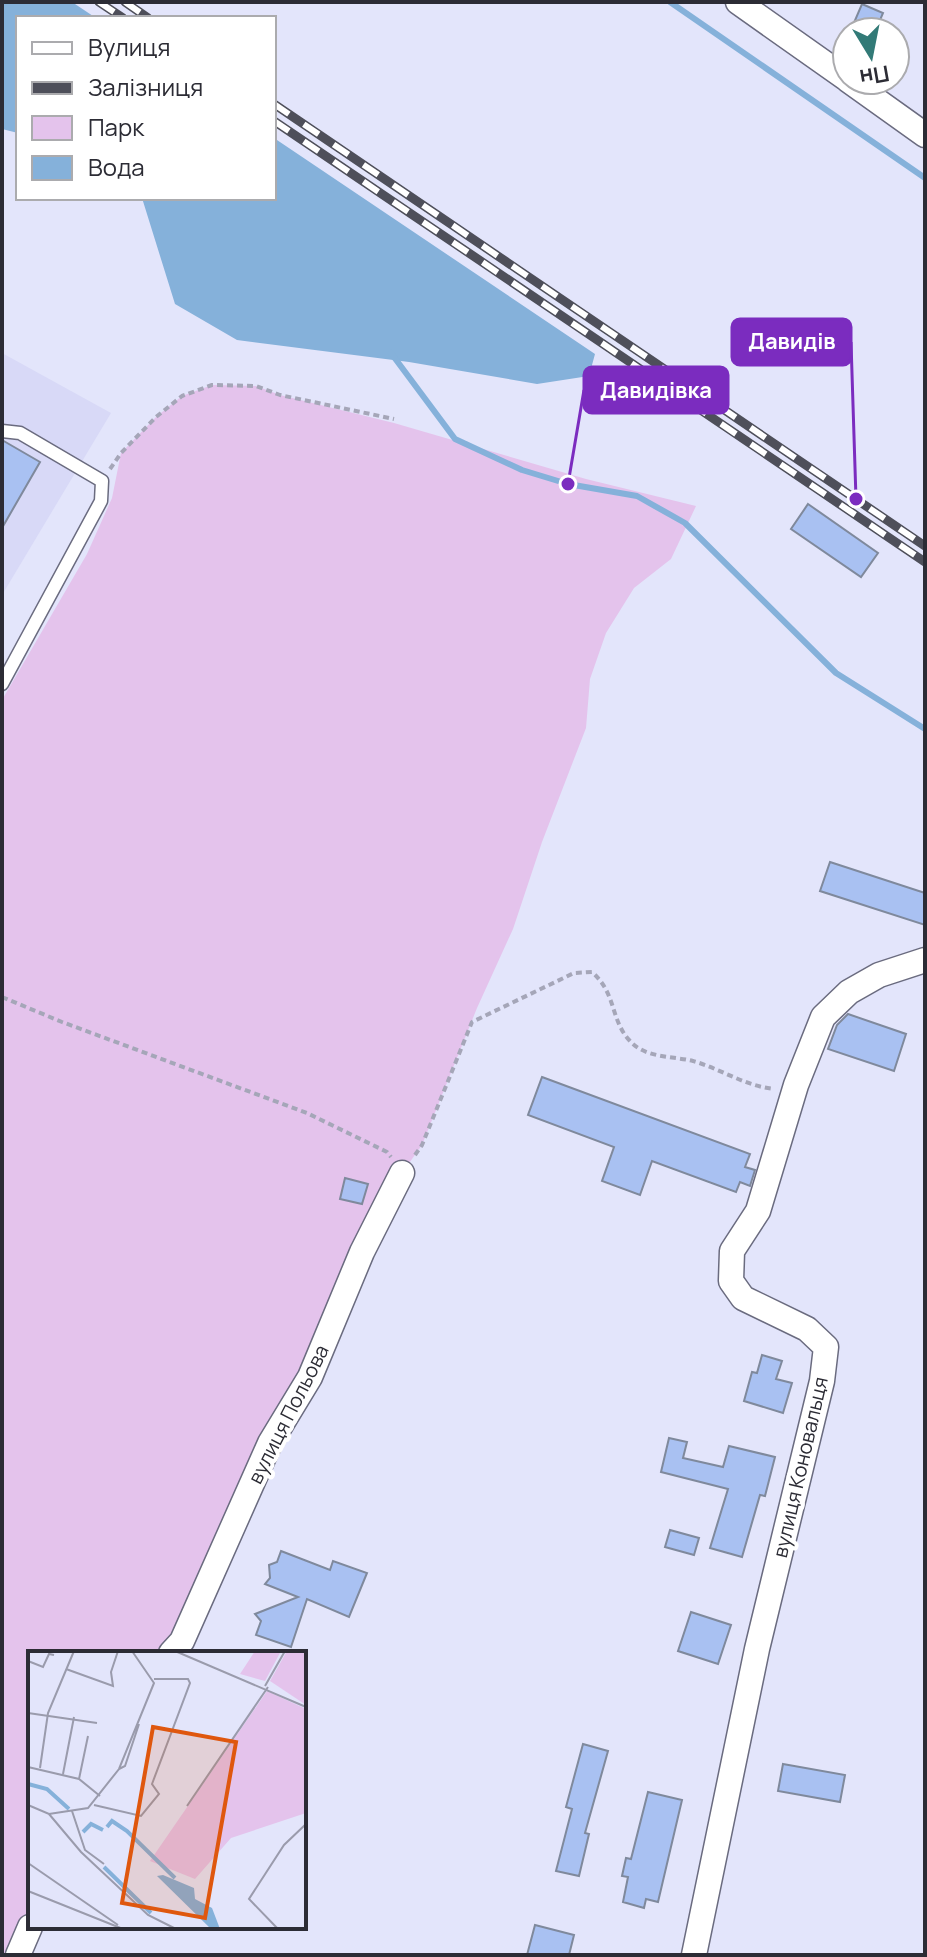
<svg xmlns="http://www.w3.org/2000/svg" width="927" height="1957" font-family="Manrope,sans-serif">
<style>
.built{fill:#d8d9f7}
.green{fill:#e4c3ec}
.water{fill:#85b1da}
.lines{fill:none;stroke-linecap:round;stroke-linejoin:round}
.stream{stroke:#85b1da;stroke-width:6}
.building{fill:#a9c1f2;stroke:#7f899c;stroke-width:2}
.lane-casing{stroke:#6a6b7f;stroke-width:15}
.street-casing{stroke:#6a6b7f;stroke-width:27}
.path{stroke:#a5a6b8;stroke-width:4;stroke-dasharray:6 4;stroke-linecap:butt}
.lane{stroke:#fff;stroke-width:12}
.street{stroke:#fff;stroke-width:24}
.rail-casing{stroke:#4e4f5a;stroke-width:9}
.rail{stroke:#fff;stroke-width:6;stroke-dasharray:18;stroke-linecap:butt}
.labels{text-anchor:middle;dominant-baseline:central;stroke-width:8;stroke-linejoin:round;paint-order:stroke}
.street-label{font-size:20px;fill:#2c2c35;stroke:#fff}
.inset-river{fill:none;stroke:#85b1da;stroke-width:4}
.inset-road{fill:none;stroke:#9a9bac;stroke-width:2}
.view{fill:#df570e;fill-opacity:0.15;stroke:#df570e;stroke-width:4}
.inset-edge{fill:none;stroke:#2c2c35;stroke-width:4}
.leader{fill:none;stroke:#7b2cbf;stroke-width:3}
.callout-dot{fill:#7b2cbf;stroke:#fff;stroke-width:3}
.callout{fill:#7b2cbf;stroke:#7b2cbf;stroke-width:3}
.callout-label{font-size:22px;text-anchor:middle;font-weight:bold;fill:#fff}
</style>
<rect width="100%" height="100%" fill="#e3e5fb"/>
<path class="built" d="M2 353 111 413 2 595Z"/>
<path class="green" d="M212 385 256 386 280 395 394 423 586 479 696 506 671 559 634 588 606 633 590 679 586 728 542 842 513 929 477 1008 422 1145 402 1173 171 1653H30V1927L18 1955H2V700L87 554 112 498 121 453 156 417 182 396Z"/>
<path class="water" d="M2 2H72L96 18H18V133L2 129Z
M274 138 595 354 589 376 537 384 409 362 237 340 175 304 142 198H274Z"/>
<g class="lines">
<path class="stream" d="M670 2 925 178
M391 353 455 439 522 470 568 484 637 496 685 523 836 673 925 729"/>
</g>
<path class="building" d="M862 4 883 13 875 32H850Z
M2 440 40 462 2 528Z
M808 504 878 553 861 577 791 529Z
M830 862 925 893V925L820 891Z
M848 1014 906 1034 894 1071 828 1049 837 1025Z
M542 1077 750 1154 745 1167 755 1170 750 1186 740 1182 736 1192 652 1161 640 1195 602 1181 614 1147 528 1115Z
M345 1178 368 1184 362 1204 340 1199Z
M762 1355 782 1361 776 1379 792 1383 783 1413 744 1401 752 1372 757 1373Z
M669 1438 687 1442 683 1458 723 1467 729 1446 775 1457 765 1496 760 1495 742 1557 710 1548 728 1489 661 1472Z
M670 1530 699 1538 694 1555 665 1547Z
M281 1551 330 1570 333 1561 367 1573 349 1617 307 1599 291 1647 256 1635 261 1621 255 1614 298 1597 265 1584 270 1578 269 1565 277 1562Z
M691 1612 731 1625 718 1664 678 1651Z
M583 1744 608 1751 585 1833 589 1834 579 1876 556 1871 572 1809 566 1807Z
M783 1764 845 1775 840 1802 778 1791Z
M648 1792 682 1800 658 1902 646 1899 644 1908 623 1902 628 1877 622 1876 626 1858 631 1859Z
M535 1925 574 1935 569 1955H527Z"/>
<g class="lines">
<defs>
<path id="lane" d="M2 431 20 433 102 481 101 501 2 684"/>
<path id="street" d="M738 2 847 79
M848 80 925 135
M171 1653 182 1641 270 1443 310 1377 362 1252 402 1173
M18 1955 30 1927
M694 1955 757 1649 822 1381 826 1347 807 1329 743 1298 731 1281 732 1251 758 1211 796 1085 823 1017 849 992 879 975 925 960"/>
</defs>
<use href="#lane" class="lane-casing"/>
<use href="#street" class="street-casing"/>
<path class="path" d="M110 469 121 453 156 417 182 396 212 385 256 386 280 395 394 419
M2 997 62 1022 307 1113 387 1152 391 1157
M415 1155 422 1145 472 1022 574 973 592 972C617 994 610 1020 630 1041 645 1058 672 1056 693 1061 721 1069 745 1086 774 1089"/>
<use href="#lane" class="lane"/>
<use href="#street" class="street"/>
<defs>
<path id="rail" d="M99 2 123 18
M125 2 148 18
M274 104 925 546
M274 121 925 562"/>
</defs>
<use href="#rail" class="rail-casing"/>
<use href="#rail" class="rail"/>
</g>
<g class="labels">
<g class="street-label">
<text transform="translate(288 1414) rotate(-63)">вулиця Польова</text>
<text transform="translate(800 1467) rotate(-77)">вулиця Коновальця</text>
</g>
</g>
<g transform="translate(28 1651)">
<rect width="278" height="278" fill="#e3e5fb"/>
<path d="M227 0H253L237 30 212 23ZM259 0H278V54L242 30ZM239 40 278 58V162L203 187 167 228 122 210Z" fill="#e4c3ec"/>
<path d="M135 224 166 237 167 248 184 257 192 278H183L129 225Z" fill="#85b1da"/>
<path class="inset-river" d="M0 133 19 138 41 158M79 176 84 170 99 180 147 227M55 181 63 173 75 179M76 216 123 262"/>
<path class="inset-road" d="M147 0 278 56M0 10 15 16 21 3 26 4M38 18 85 35 83 21 90 0M237 35 257 0M0 62 69 72M0 116 51 128 72 145M12 117 20 62 46 0M91 118 97 115 111 73M35 123 46 66M51 128 60 85M0 154 21 163 60 157 91 118 126 32 104 0M66 154 113 165 131 143 124 133 162 32 160 28H126M159 155 240 36M44 160 57 199 76 213M21 163 53 201 120 264 148 278M0 212 90 274M0 240 95 278M250 278 221 248 256 194 278 173"/>
<path class="view" d="M125 76 208 91 177 267 94 252Z"/>
<rect width="278" height="278" class="inset-edge"/>
</g>
<path class="leader" d="M856 499L851 342M568 484L584 390"/>
<g class="callout-dot">
<circle cx="856" cy="499" r="8"/>
<circle cx="568" cy="484" r="8"/>
</g>
<g class="callout">
<rect x="732" y="319" width="119" height="46" rx="8"/>
<rect x="584" y="367" width="144" height="46" rx="8"/>
</g>
<g class="callout-label">
<text x="792" y="349">Давидів</text>
<text x="656" y="398">Давидівка</text>
</g>
<rect width="927" height="1957" fill="none" stroke="#2c2c35" stroke-width="8"/>
<rect x="16" y="16" width="260" height="184" fill="#ffffff" stroke="#ababae" stroke-width="2"/>
<rect x="32" y="42" width="40" height="12" fill="#ffffff" stroke="#ababae" stroke-width="2"/>
<text x="88" y="56" font-size="24" fill="#2c2c35">Вулиця</text>
<rect x="32" y="82" width="40" height="12" fill="#4e4f5a" stroke="#ababae" stroke-width="2"/>
<text x="88" y="96" font-size="24" fill="#2c2c35">Залізниця</text>
<rect x="32" y="116" width="40" height="24" fill="#e4c3ec" stroke="#ababae" stroke-width="2"/>
<text x="88" y="136" font-size="24" fill="#2c2c35">Парк</text>
<rect x="32" y="156" width="40" height="24" fill="#85b1da" stroke="#ababae" stroke-width="2"/>
<text x="88" y="176" font-size="24" fill="#2c2c35">Вода</text>
<g transform="translate(871 56) rotate(170)"><circle r="38" fill="#ffffff" stroke="#ababae" stroke-width="2"/>
<path d="M0-6L14 30L0 20L-14 30Z" fill="#327a77"/>
<text y="-12" font-size="22" font-weight="bold" text-anchor="middle" fill="#2c2c35">Пн</text>
</g>
</svg>
